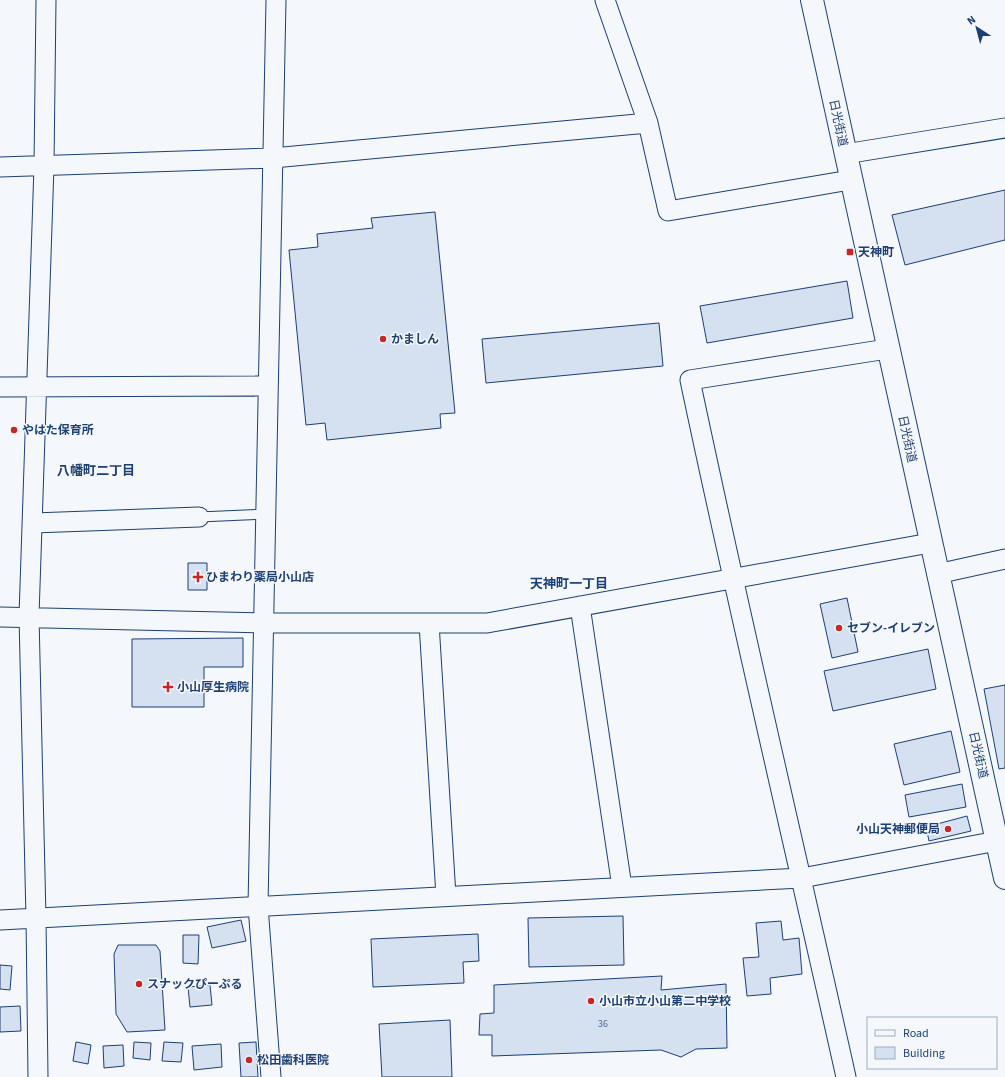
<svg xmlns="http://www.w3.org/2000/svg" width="1005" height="1077" font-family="'Source Sans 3','Noto Sans JP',sans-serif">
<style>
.building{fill:#d5e0f0;stroke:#1d3f73}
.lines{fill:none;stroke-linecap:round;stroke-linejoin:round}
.service-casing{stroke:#1d3f73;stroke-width:11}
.minor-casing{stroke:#1d3f73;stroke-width:21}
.secondary-casing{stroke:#1d3f73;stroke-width:24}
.service{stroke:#f4f7fb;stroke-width:9}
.minor{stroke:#f4f7fb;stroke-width:19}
.secondary{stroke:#f4f7fb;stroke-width:22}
.poi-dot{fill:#c62828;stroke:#f4f7fb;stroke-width:1.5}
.labels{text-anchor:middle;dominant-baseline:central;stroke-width:3;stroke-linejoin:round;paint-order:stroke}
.number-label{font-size:10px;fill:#4b6792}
.street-label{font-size:12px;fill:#1d3f73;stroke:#f4f7fb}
.poi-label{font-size:12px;font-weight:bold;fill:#1d3f73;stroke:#f4f7fb;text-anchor:start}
.neighbourhood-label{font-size:13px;font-weight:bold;fill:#1d3f73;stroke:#f4f7fb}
</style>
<rect width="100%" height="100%" fill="#f4f7fb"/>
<path class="building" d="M1005 190V240L905 265 892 215Z
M435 212 455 413 440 414 441 428 327 440 325 423 306 425 289 250 318 247 317 234 373 228 371 218Z
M847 281 853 318 707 343 700 306Z
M659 323 663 366 486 383 482 339Z
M188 563H207V590H188Z
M847 598 858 652 832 658 820 604Z
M243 638V667H204V707H132V639Z
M928 649 936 689 833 711 824 671Z
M1005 685V768L999 769 984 689Z
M951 731 960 772 904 785 894 744Z
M962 784 966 807 909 817 905 795Z
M967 816 971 831 929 841 926 827Z
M623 916 624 965 529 967 528 918Z
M241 920 246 941 212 948 207 927Z
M781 921 783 940 799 938 802 974 770 978 771 994 747 996 743 958 759 957 756 923Z
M478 934 479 961 463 962 464 983 373 987 371 939Z
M183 935H199L198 964 183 963Z
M118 945H156L160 951 165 1030 127 1032 116 1014 114 954Z
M0 965 12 966 10 990 0 989Z
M662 976 661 990 726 984 727 1048 696 1049 681 1057 661 1050 492 1056V1035H479L480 1014 494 1013V985Z
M210 985 212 1005 190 1007 188 987Z
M20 1006 21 1031 0 1032V1007Z
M450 1020 452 1077H382L379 1024Z
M76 1042 91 1045 88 1064 73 1061Z
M134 1042 151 1043 150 1060 133 1058Z
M164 1042 183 1043 181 1062 162 1061Z
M256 1042 258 1077H241L239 1043Z
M221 1044 222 1067 194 1070 192 1046Z
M123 1045 124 1066 104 1068 103 1046Z"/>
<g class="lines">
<defs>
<path id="service" d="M199 517 265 514"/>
<path id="minor" d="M605 0 648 123 668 211 850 180
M845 154 1005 128
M0 167 273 158 648 123
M0 387 268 386
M33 523 199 517
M937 574 1005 559
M580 606 622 887
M0 617 262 623H487L930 543
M429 623 446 896
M0 920 802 878 997 841
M38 1077 36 918 29 616 44 166 46 0
M271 1077 258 906 276 0
M846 1077C794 844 739 613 690 380L887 349"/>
<path id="secondary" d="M812 0 1005 878"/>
</defs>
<use href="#service" class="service-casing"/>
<use href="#minor" class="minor-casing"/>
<use href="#secondary" class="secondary-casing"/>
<use href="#service" class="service"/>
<use href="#minor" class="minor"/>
<use href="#secondary" class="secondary"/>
</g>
<g class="poi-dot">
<rect x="846" y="248" width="8" height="8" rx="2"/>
<circle cx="383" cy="339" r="4"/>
<circle cx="14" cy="430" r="4"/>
<path d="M196 571h4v4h4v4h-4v4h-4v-4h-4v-4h4z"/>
<circle cx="839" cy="628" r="4"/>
<path d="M166 681h4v4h4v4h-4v4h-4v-4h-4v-4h4z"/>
<circle cx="948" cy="829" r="4"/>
<circle cx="139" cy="984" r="4"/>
<circle cx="591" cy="1001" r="4"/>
<circle cx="249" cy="1060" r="4"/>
</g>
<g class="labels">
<g class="number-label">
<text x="603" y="1024">36</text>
</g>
<g class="street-label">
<text transform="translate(838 123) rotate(78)">日光街道</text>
<text transform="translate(907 439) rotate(78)">日光街道</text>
<text transform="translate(978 755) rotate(77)">日光街道</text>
</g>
<g class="poi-label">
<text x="858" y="252">天神町</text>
<text x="391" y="339">かましん</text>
<text x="22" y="430">やはた保育所</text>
<text x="206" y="577">ひまわり薬局小山店</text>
<text x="847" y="628">セブン-イレブン</text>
<text x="177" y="687">小山厚生病院</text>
<text x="940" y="829" text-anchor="end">小山天神郵便局</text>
<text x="147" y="984">スナックぴーぷる</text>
<text x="599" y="1001">小山市立小山第二中学校</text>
<text x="257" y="1060">松田歯科医院</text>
</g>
<g class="neighbourhood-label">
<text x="96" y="471">八幡町二丁目</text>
<text x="569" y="584">天神町一丁目</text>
</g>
</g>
<rect x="867" y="1017" width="130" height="52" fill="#f4f7fb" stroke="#9eadc5"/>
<rect x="875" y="1030" width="20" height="6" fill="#f4f7fb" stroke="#9eadc5"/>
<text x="903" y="1037" font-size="12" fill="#1d3f73">Road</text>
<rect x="875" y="1047" width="20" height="12" fill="#d5e0f0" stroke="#9eadc5"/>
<text x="903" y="1057" font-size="12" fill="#1d3f73">Building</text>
<g transform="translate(977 28) rotate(324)" stroke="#f4f7fb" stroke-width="3" paint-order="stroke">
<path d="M0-3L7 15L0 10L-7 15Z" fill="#1d3f73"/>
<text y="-6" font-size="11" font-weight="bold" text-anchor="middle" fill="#1d3f73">N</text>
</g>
</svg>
